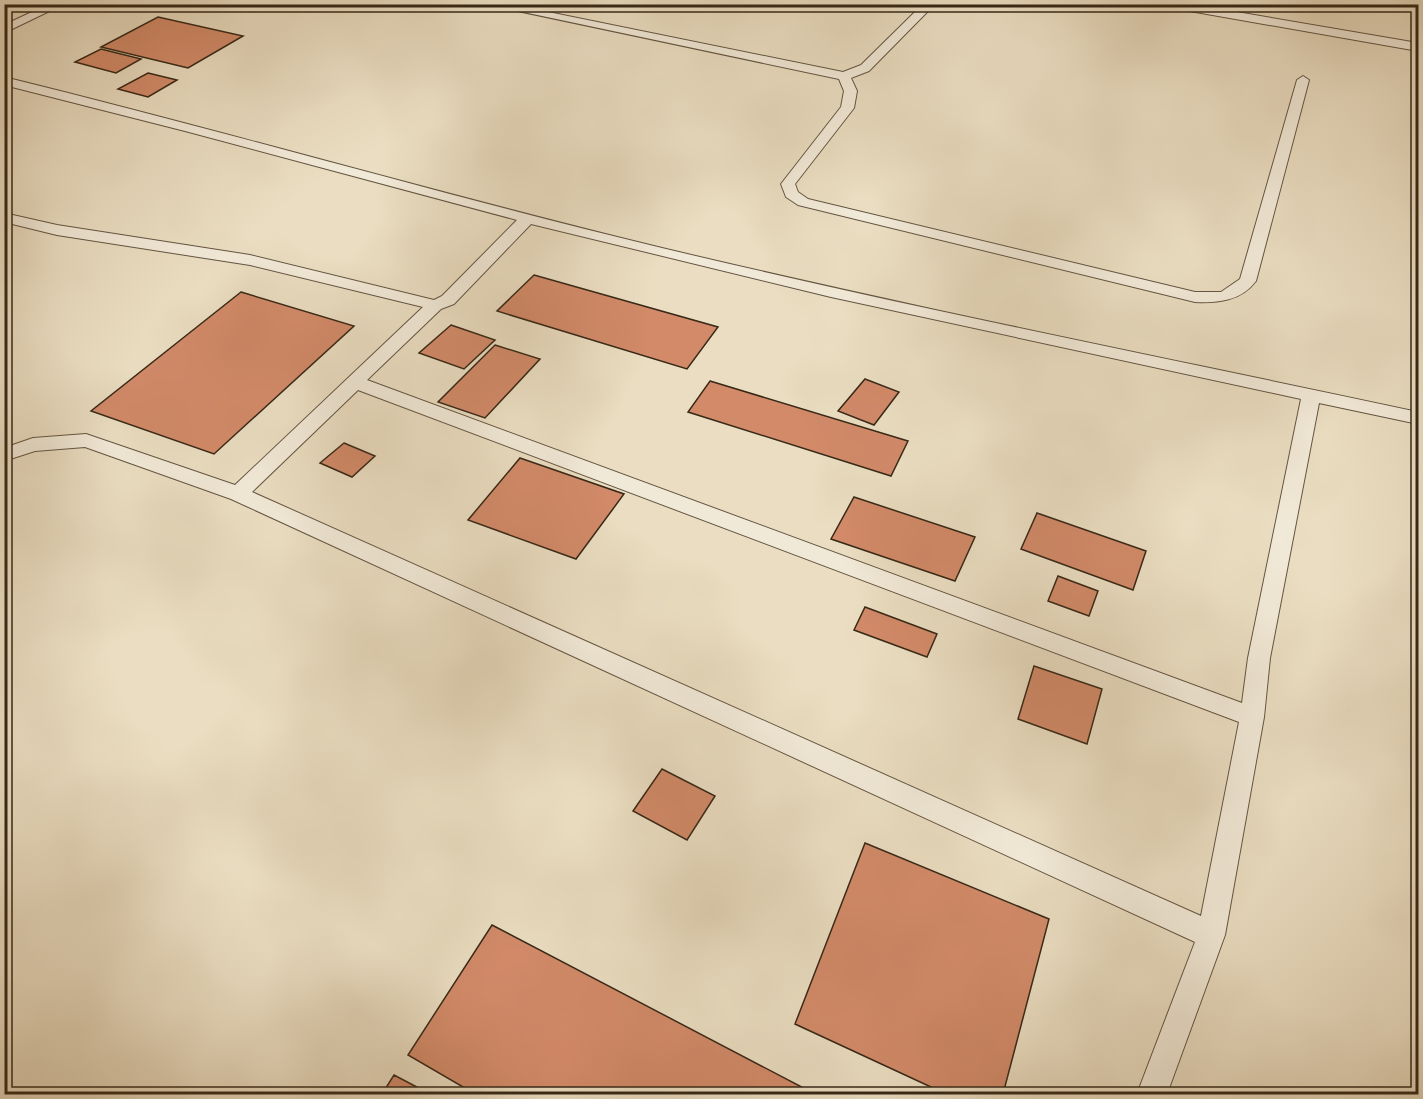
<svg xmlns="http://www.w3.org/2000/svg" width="1423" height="1099" font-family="'IM FELL Double Pica',serif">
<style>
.building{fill:#d28a69;stroke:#372817;stroke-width:1.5}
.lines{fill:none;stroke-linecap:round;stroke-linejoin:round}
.lane-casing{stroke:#645542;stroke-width:2}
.lane{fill:#f1e9d7;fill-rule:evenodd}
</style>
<rect width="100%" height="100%" fill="#eaddc1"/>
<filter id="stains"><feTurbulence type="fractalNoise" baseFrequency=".00333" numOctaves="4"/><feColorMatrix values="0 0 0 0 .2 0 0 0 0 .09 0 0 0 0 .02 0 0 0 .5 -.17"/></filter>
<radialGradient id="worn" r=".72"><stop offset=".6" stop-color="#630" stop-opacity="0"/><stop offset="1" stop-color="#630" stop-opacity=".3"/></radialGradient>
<path class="building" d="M158 17 243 36 188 68 101 47Z
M101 49 141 59 116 73 75 62Z
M148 73 177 80 148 97 118 89Z
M534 275 718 327 687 369 497 311Z
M241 292 354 326 214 454 91 411Z
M451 325 495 340 464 369 419 353Z
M495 345 540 359 485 418 438 402Z
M865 379 899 392 874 425 838 411Z
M710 381 908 441 891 476 688 412Z
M344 443 375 456 352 477 320 463Z
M520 458 624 494 576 559 468 520Z
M854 497 975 537 955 581 831 539Z
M1037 513 1146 551 1133 590 1021 549Z
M1058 576 1098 591 1089 616 1048 601Z
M865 607 937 634 927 657 854 630Z
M1034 666 1102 689 1087 744 1018 719Z
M662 769 715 796 687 840 633 811Z
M865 843 1049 919 1003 1094H946L795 1024Z
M492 925 815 1094H475L408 1055Z
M394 1075 430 1094H382Z"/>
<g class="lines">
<defs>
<path id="lane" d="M49 4H64L4 33V25Z
M485 4H509L843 72 861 65 923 4H935L869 71 851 78 857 91 854 108 795 184 798 192 808 199 1195 292H1221L1240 279 1297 80 1303 76 1309 80 1256 281C1241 301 1218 303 1195 302L798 205 786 197 781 184 841 107 844 91 839 79Z
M1162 4H1190L1418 43V51L1167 7Z
M4 77C225 131 442 195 662 248 913 308 1166 358 1418 412V424L1319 403 1270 658 1264 717 1225 935 1167 1094H1137L1195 942 231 499 85 447 35 451 4 461V448L33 438 86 434 235 485 423 307 250 265 57 235 4 222V213L57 225 250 255 434 300 442 296 517 220 185 131 4 85ZM531 224 831 297 1301 399 1248 658 1242 703 367 380 441 309 454 304ZM358 390 1239 722 1201 916 252 492Z"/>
</defs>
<use href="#lane" class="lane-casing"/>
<use href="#lane" class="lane"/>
</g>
<rect width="1423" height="1099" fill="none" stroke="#eaddc1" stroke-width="24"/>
<rect x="6" y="6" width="1411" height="1087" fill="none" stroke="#372817" stroke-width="3"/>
<rect x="12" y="12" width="1399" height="1075" fill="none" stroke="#372817" stroke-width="1.5"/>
<rect width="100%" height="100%" filter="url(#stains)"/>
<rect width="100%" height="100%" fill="url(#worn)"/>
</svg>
